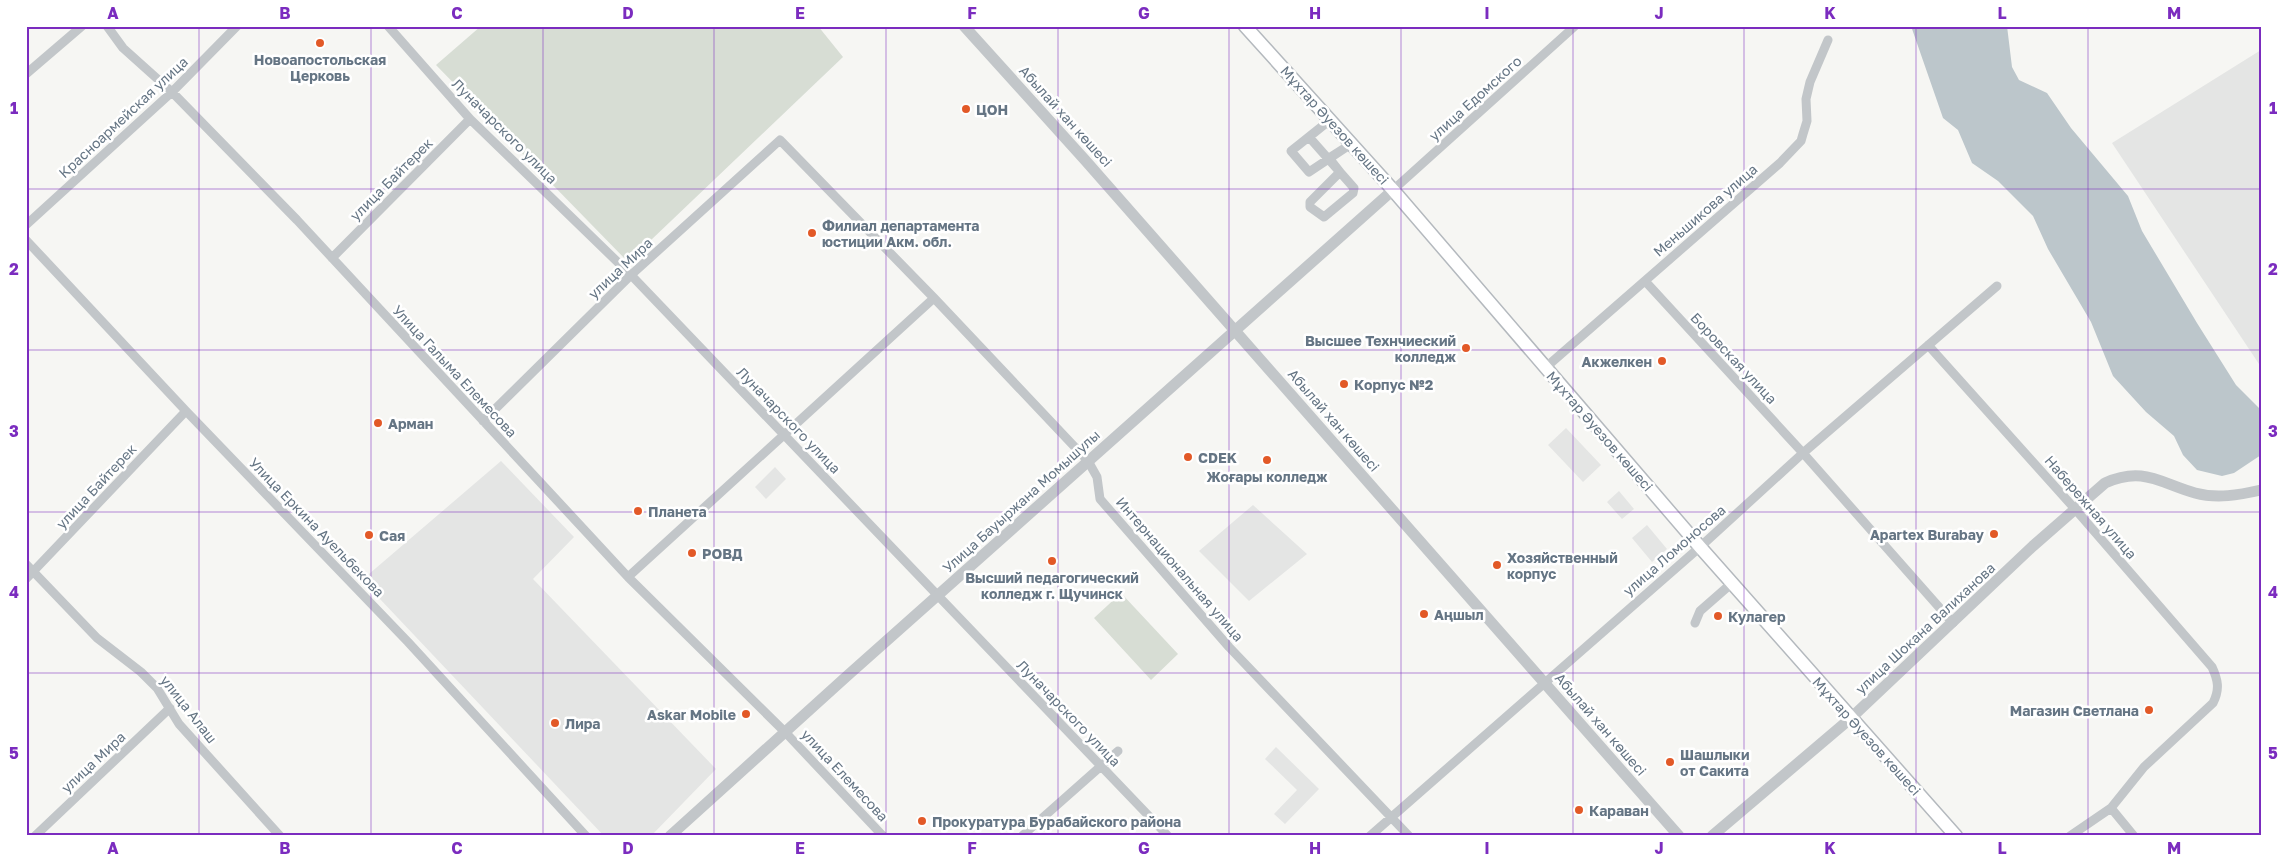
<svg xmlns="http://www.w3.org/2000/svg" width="2287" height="862" font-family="'Golos Text',sans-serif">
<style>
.built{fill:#e4e5e4}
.green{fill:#d7ddd4}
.water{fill:#bcc6cb}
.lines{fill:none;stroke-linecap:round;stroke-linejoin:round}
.secondary-casing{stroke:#b4b9be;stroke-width:15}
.minor{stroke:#c2c6c9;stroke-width:9}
.tertiary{stroke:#c2c6c9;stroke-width:11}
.secondary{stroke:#fff;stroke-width:12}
.grid{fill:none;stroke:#7b2cbf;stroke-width:1;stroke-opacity:0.55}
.poi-dot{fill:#e25927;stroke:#fff;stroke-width:2}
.labels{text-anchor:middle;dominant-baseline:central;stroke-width:5;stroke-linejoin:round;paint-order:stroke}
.poi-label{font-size:14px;font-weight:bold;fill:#657584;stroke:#fff;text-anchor:start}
.street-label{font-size:14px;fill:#657584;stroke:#fff}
.neatline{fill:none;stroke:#7b2cbf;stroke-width:2}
.grid-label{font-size:16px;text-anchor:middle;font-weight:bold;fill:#7b2cbf}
</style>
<rect width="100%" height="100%" fill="#f6f6f3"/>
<path class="built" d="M2261 50V367L2112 143Z
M1566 428 1601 465 1583 482 1548 445Z
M501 461 574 537 533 579 716 769 651 836H604L362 580Z
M775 467 786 479 766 499 755 487Z
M1619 491 1634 509 1622 519 1607 502Z
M1253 505 1307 554 1249 601 1199 551Z
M1647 525 1667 549 1652 562 1632 538Z
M1276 747 1319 789 1285 824 1274 814 1297 790 1265 759Z"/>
<path class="green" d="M481 26H818L843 57 628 262 436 65Z
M1121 593 1178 654 1151 680 1094 618Z"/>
<path class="water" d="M1911 26H2007L2012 67 2019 80 2047 93 2071 128 2128 196 2142 231 2197 323 2236 385 2261 410V455L2234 473 2222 476 2197 470 2183 455 2174 436 2146 412 2113 376 2091 322 2048 249 2033 216 1998 181 1972 163 1958 130 1943 118Z"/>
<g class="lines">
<defs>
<path id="secondary" d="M1245 26 1393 190 1700 547 1956 836"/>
</defs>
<use href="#secondary" class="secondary-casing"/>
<path class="minor" d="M107 26 123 48 172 92 297 220 628 577 786 733 883 836
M388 26 470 119 631 275 1168 836
M26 74 82 26
M1351 144 1329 158 1340 172 1310 202V207L1324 217 1353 193 1354 188 1309 137 1330 120C1317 130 1304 141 1291 151L1309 172 1351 144
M1393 190 1575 26
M26 225 172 92 237 26
M26 240 186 411 408 642 586 836
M332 258 470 119
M1645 281 1803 453 1953 623
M1928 345 2075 509 2212 667C2218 680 2220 689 2213 703L2144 767 2111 808 2070 836
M1545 368 1780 163 1801 141 1803 134 1807 121 1806 99 1810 82 1828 40
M483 421 631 275 780 140 934 298 1088 461 1097 477 1100 499 1229 647 1409 836
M26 564 97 638 141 672 157 688 179 724 280 836
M628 577 934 298
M26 579 186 411
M1695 623 1700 611 1732 583
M2111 808 2134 836
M35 836 170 708
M1022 836 1118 751
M1370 836 1700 547 1803 453 1997 286"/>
<path class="tertiary" d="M964 26 1085 160 1679 836
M670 836 847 676 1393 190
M1712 836 1851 718 2033 546 2105 483C2143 466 2160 483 2195 493 2217 499 2239 495 2261 490"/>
<use href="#secondary" class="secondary"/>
</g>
<path class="grid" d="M199 26V836M371 26V836M543 26V836M714 26V836M886 26V836M1058 26V836M1229 26V836M1401 26V836M1573 26V836M1744 26V836M1916 26V836M2088 26V836M26 189H2261M26 350H2261M26 512H2261M26 673H2261"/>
<g class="poi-dot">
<circle cx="320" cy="43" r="5"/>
<circle cx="966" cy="109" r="5"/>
<circle cx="812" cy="233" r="5"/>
<circle cx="1466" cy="348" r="5"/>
<circle cx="1662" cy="361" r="5"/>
<circle cx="1344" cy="384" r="5"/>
<circle cx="378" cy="423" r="5"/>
<circle cx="1188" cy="457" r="5"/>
<circle cx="1267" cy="460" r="5"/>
<circle cx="638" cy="511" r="5"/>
<circle cx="1994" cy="534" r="5"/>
<circle cx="369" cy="535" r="5"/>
<circle cx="692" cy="553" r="5"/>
<circle cx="1052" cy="561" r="5"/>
<circle cx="1497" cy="565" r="5"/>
<circle cx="1424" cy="614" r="5"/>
<circle cx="1718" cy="616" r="5"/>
<circle cx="2149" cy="710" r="5"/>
<circle cx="746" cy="714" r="5"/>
<circle cx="555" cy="723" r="5"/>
<circle cx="1670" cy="762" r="5"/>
<circle cx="1579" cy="810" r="5"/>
<circle cx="922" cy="821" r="5"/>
</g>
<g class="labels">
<g class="poi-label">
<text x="320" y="59" text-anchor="middle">Новоапостольская<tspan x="320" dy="16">Церковь</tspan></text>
<text x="976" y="109">ЦОН</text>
<text x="822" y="225">Филиал департамента<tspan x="822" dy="16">юстиции Акм. обл.</tspan></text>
<text x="1456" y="340" text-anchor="end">Высшее Технчиеский<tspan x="1456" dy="16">колледж</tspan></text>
<text x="1652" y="361" text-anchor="end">Акжелкен</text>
<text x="1354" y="384">Корпус №2</text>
<text x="388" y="423">Арман</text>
<text x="1198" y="457">CDEK</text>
<text x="1267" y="476" text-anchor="middle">Жоғары колледж</text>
<text x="648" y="511">Планета</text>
<text x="1984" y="534" text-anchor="end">Apartex Burabay</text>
<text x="379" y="535">Сая</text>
<text x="702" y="553">РОВД</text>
<text x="1507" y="557">Хозяйственный<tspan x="1507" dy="16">корпус</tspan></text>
<text x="1052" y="577" text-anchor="middle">Высший педагогический<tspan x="1052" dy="16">колледж г. Щучинск</tspan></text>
<text x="1434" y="614">Аңшыл</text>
<text x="1728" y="616">Кулагер</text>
<text x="2139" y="710" text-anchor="end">Магазин Светлана</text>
<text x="736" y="714" text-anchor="end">Askar Mobile</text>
<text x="565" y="723">Лира</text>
<text x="1680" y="754">Шашлыки<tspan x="1680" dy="16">от Сакита</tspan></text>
<text x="1589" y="810">Караван</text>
<text x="932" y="821">Прокуратура Бурабайского района</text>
</g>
<g class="street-label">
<text transform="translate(1475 98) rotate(-42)">улица Едомского</text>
<text transform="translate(1066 116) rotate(48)">Абылай хан көшесі</text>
<text transform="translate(123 117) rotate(-43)">Красноармейская улица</text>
<text transform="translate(1335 125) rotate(48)">Мұхтар Әуезов көшесі</text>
<text transform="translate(505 131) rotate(45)">Луначарского улица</text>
<text transform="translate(391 179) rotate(-45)">улица Байтерек</text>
<text transform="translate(1705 210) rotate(-41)">Меньшикова улица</text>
<text transform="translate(620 268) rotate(-43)">улица Мира</text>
<text transform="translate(1734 358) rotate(47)">Боровская улица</text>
<text transform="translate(455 371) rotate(47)">Улица Галыма Елемесова</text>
<text transform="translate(789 420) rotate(46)">Луначарского улица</text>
<text transform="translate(1334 420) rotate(49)">Абылай хан көшесі</text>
<text transform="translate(1600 431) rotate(49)">Мұхтар Әуезов көшесі</text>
<text transform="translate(96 486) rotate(-47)">улица Байтерек</text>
<text transform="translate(1021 501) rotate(-42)">Улица Бауыржана Момышулы</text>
<text transform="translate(2091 507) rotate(49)">Набережная улица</text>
<text transform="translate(317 527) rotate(46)">Улица Еркина Ауельбекова</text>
<text transform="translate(1674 550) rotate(-41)">улица Ломоносова</text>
<text transform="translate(1180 569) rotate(49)">Интернациональная улица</text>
<text transform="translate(1925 628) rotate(-43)">улица Шокана Валиханова</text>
<text transform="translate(189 709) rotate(52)">улица Алаш</text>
<text transform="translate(1069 713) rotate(46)">Луначарского улица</text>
<text transform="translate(1601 724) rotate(49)">Абылай хан көшесі</text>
<text transform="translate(1867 736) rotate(48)">Мұхтар Әуезов көшесі</text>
<text transform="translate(93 762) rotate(-43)">улица Мира</text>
<text transform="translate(845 775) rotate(47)">улица Елемесова</text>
</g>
</g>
<rect width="2287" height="862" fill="none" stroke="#ffffff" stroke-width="55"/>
<rect x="28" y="28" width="2232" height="806" class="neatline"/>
<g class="grid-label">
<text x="113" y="19">A</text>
<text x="285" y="19">B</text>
<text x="457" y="19">C</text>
<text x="628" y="19">D</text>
<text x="800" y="19">E</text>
<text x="972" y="19">F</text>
<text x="1144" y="19">G</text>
<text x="1315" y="19">H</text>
<text x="1487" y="19">I</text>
<text x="1659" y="19">J</text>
<text x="1830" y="19">K</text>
<text x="2002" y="19">L</text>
<text x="2174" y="19">M</text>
<text x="14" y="114">1</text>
<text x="2273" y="114">1</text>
<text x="14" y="275">2</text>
<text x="2273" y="275">2</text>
<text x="14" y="437">3</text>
<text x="2273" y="437">3</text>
<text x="14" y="598">4</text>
<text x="2273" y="598">4</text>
<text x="14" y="759">5</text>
<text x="2273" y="759">5</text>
<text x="113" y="854">A</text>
<text x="285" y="854">B</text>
<text x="457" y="854">C</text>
<text x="628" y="854">D</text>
<text x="800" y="854">E</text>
<text x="972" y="854">F</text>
<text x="1144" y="854">G</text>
<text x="1315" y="854">H</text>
<text x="1487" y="854">I</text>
<text x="1659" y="854">J</text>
<text x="1830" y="854">K</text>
<text x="2002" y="854">L</text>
<text x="2174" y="854">M</text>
</g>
</svg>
